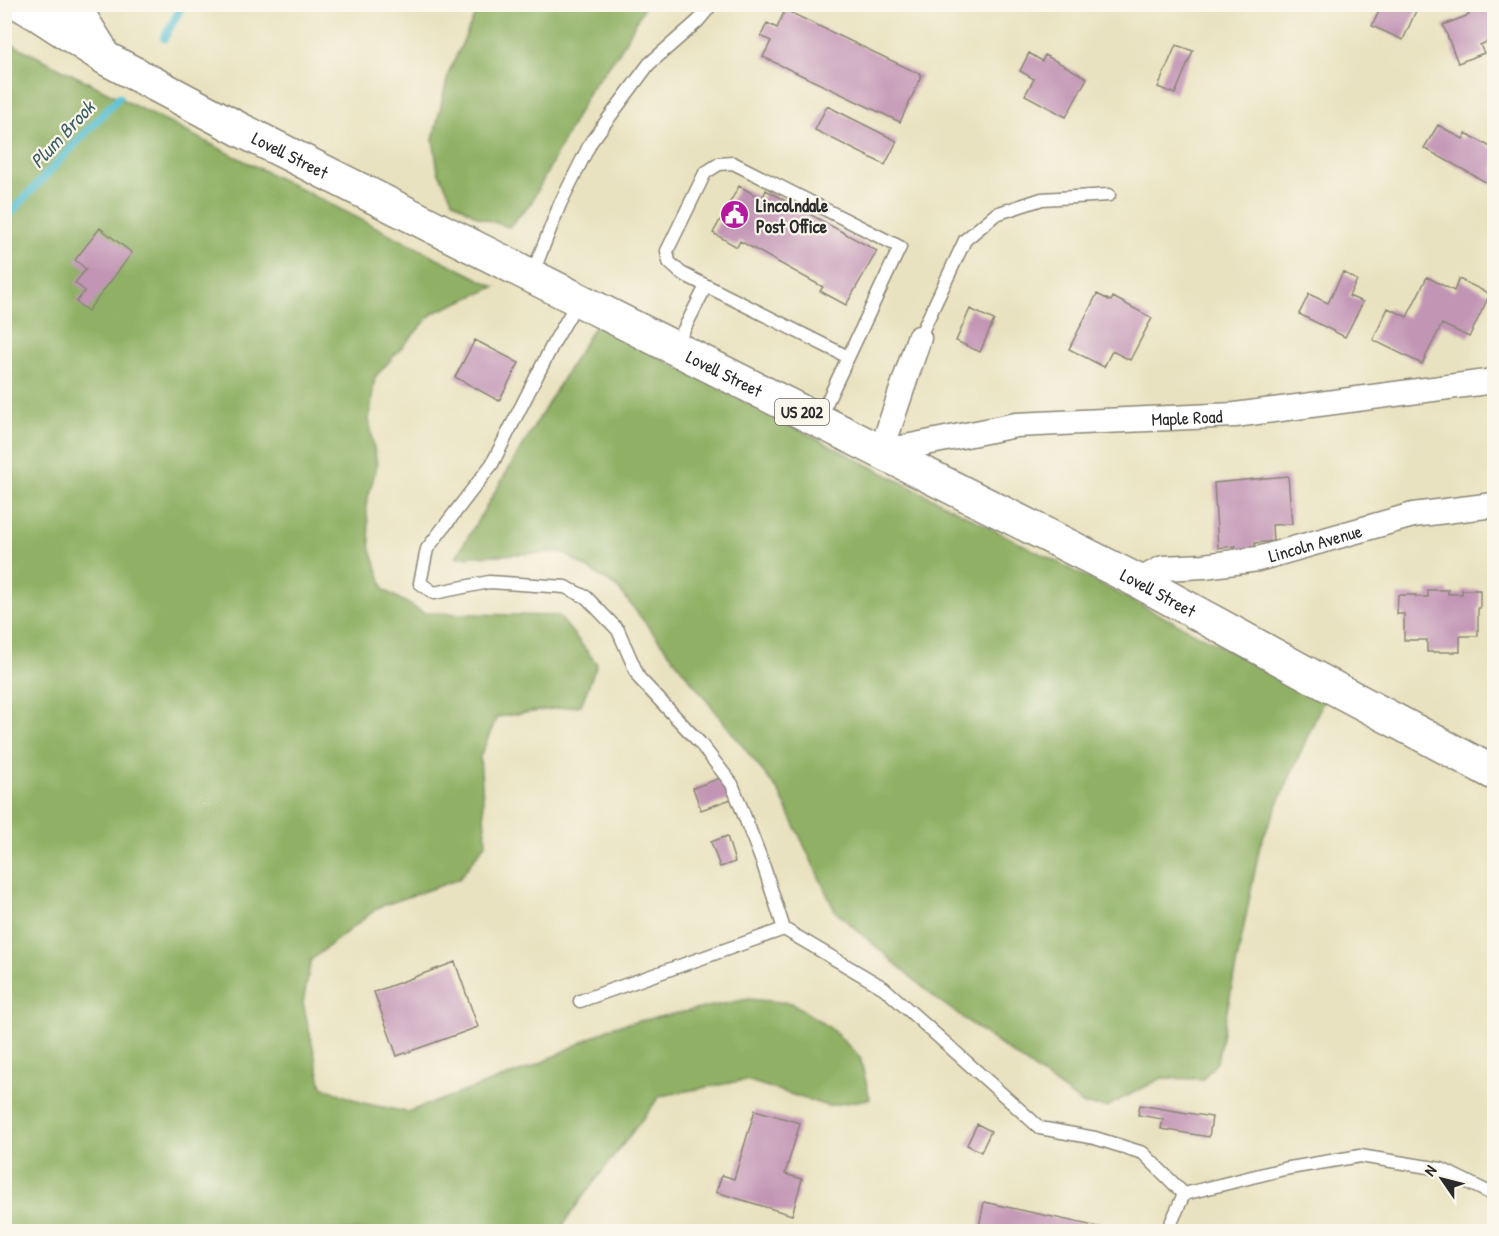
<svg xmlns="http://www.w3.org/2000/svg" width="1499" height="1236" font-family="'Patrick Hand',sans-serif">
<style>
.forest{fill:#90b165;stroke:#5e6e48;stroke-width:1.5}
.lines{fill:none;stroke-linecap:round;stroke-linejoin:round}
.stream{stroke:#56bfd2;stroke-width:8}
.building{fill:#c295b5}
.lane-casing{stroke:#8a8676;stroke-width:15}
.street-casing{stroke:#8a8676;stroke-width:27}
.primary-casing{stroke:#8a8676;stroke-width:36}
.lane{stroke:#fff;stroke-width:12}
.street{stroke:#fff;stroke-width:24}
.primary{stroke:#fff;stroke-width:33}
.labels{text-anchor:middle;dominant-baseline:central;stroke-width:4.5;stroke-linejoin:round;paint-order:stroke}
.shield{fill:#fbf7ec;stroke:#696865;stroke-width:1.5}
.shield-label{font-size:16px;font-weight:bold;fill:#2b2b2b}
.street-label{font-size:18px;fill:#2b2b2b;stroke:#fbf7ec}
.poi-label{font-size:18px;font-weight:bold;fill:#2b2b2b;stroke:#fbf7ec;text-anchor:start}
.water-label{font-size:20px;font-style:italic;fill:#3a5f65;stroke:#fbf7ec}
</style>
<rect width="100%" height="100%" fill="#fbf7ec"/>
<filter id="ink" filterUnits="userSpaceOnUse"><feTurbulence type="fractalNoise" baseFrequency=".0167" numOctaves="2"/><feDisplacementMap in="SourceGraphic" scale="12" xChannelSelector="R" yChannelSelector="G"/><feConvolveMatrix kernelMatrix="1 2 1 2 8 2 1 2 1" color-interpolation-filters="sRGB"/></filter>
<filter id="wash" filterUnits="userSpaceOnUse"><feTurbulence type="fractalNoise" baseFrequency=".008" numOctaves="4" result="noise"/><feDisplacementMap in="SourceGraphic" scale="24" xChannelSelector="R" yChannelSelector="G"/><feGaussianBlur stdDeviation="1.35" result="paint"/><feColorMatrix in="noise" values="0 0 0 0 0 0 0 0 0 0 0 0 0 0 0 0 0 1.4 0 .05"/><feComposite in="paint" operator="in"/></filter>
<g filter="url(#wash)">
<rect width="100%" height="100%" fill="#e9e2c0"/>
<path class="forest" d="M480 4 645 5 620 51 590 90 531 203 509 227 480 218 453 201 438 171 433 139 449 72Z
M4 40 495 287 433 313 375 377 369 420 377 465 366 505 371 550 384 590 424 613 559 616 597 664 581 705 497 717 480 757 486 843 459 879 379 907 311 960 303 1003 322 1087 363 1103 407 1112 533 1067 614 1026 748 999 792 1003 829 1027 860 1057 870 1099 827 1106 746 1080 660 1096 581 1199 559 1231H5Z
M595 325 1324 699 1260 845 1217 1062 1203 1079 1162 1078 1106 1107 1084 1105 934 997 835 911 779 792 617 587 562 552 456 557Z"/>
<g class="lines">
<path class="stream" d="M164 38 183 4
M4 220 119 97"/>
</g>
<g id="blocks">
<path class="building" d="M1370 4H1419L1403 40 1372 26 1380 9Z
M1470 4H1494V39L1480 45 1484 53 1458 63 1443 25 1469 15 1466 6Z
M785 10 922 75 900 122 763 57 771 41 761 36 767 23 777 28Z
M1176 45 1193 51 1175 94 1158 87Z
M1029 53 1042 61 1045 55 1087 78 1066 117 1025 95 1034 79 1020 71Z
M827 106 897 141 885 165 815 130Z
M1438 125 1463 139 1466 133 1494 149V179L1491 185 1424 148Z
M739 186 762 199 766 190 877 251 846 305 820 291 823 287 740 241 737 247 713 233Z
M100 228 132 253 88 311 76 302 85 291 75 283 86 269 75 260Z
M1343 272 1357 280 1349 296 1363 302 1345 337 1299 314 1309 294 1328 303Z
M1427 277 1454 291 1459 279 1490 294 1469 337 1442 324 1422 364 1373 340 1388 308 1407 317Z
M1097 294 1111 301 1113 297 1152 318 1130 360 1112 351 1104 367 1069 349Z
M970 309 994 320 980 352 956 341Z
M475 340 519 363 499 401 455 377Z
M1288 476 1292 524 1272 525 1273 541 1255 543V549L1236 551V546L1218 548 1214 483Z
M1428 590H1448V594H1462V590H1480V608H1478V636H1460V652H1427V640H1404V614H1397L1398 595H1416V597H1428Z
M726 776 734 798 701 810 693 788Z
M727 836 735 862 720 867 711 842Z
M455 962 478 1027 397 1056 374 992Z
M1140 1105 1212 1117 1209 1137 1161 1129 1163 1119 1138 1115Z
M755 1110 800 1123 785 1174 802 1179 792 1215 716 1192 722 1175 734 1179Z
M977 1124 991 1131 981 1152 967 1145Z
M984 1202 1108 1229 1107 1232H978Z"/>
</g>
</g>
<g filter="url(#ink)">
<use href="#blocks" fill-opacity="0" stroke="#8a8676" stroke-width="1.5"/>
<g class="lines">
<defs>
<path id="lane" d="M532 275 560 204 591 142 649 64 698 21 712 4
M578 301 553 344 492 464 427 549 420 583 434 593 489 582 565 587 586 597 618 630 639 678 700 743 732 784 763 864 784 929
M919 338 965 240 996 214 1042 199 1109 195
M675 347 706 286
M819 419 900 247 733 163 719 164 705 173 667 251 669 262 681 273 848 357
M580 1001 784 929 884 988 1040 1128 1095 1138 1143 1153 1184 1194
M1167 1232 1184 1194 1284 1169 1360 1156 1441 1169 1494 1195"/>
<g id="street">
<path id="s1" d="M919 338 881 452 1016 425 1235 415 1494 381"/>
<path id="s2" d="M1138 581 1163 568 1204 566 1258 559 1413 515 1494 505"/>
</g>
<g id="primary">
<path id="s3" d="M21 4 36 13 107 59 241 130 1138 581 1319 680 1494 773"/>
<path d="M72 4 99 47"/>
</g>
</defs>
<use href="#lane" class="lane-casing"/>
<use href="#street" class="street-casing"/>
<use href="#primary" class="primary-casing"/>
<use href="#lane" class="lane"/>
<use href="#street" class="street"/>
<use href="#primary" class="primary"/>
</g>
</g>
<defs>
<symbol id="civic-disc" viewBox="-11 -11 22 22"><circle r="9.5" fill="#b5179e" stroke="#fbf7ec"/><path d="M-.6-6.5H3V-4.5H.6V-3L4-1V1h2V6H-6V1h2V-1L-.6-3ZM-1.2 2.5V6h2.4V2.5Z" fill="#fff"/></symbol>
</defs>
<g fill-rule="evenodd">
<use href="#civic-disc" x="718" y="198" width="33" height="33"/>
</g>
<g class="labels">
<rect class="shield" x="775" y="399" width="54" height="26" rx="4.5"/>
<g class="shield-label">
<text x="802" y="412">US 202</text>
</g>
<g class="street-label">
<text stroke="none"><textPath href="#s3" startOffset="309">Lovell Street</textPath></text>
<text stroke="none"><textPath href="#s3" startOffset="795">Lovell Street</textPath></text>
<text stroke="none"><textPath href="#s1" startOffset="429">Maple Road</textPath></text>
<text stroke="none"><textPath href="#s2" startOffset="183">Lincoln Avenue</textPath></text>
<text stroke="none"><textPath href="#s3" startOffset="1281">Lovell Street</textPath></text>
</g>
<g class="poi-label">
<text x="756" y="205">Lincolndale<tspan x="756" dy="21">Post Office</tspan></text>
</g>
<g class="water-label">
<text transform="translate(62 134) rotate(-47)">Plum Brook</text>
</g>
</g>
<rect width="1499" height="1236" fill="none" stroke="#fbf7ec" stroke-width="24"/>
<g transform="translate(1442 1179) rotate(305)" stroke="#fbf7ec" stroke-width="4.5" paint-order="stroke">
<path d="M0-4.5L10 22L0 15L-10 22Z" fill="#2b2b2b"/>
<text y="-9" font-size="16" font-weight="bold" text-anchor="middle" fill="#2b2b2b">N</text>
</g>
</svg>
